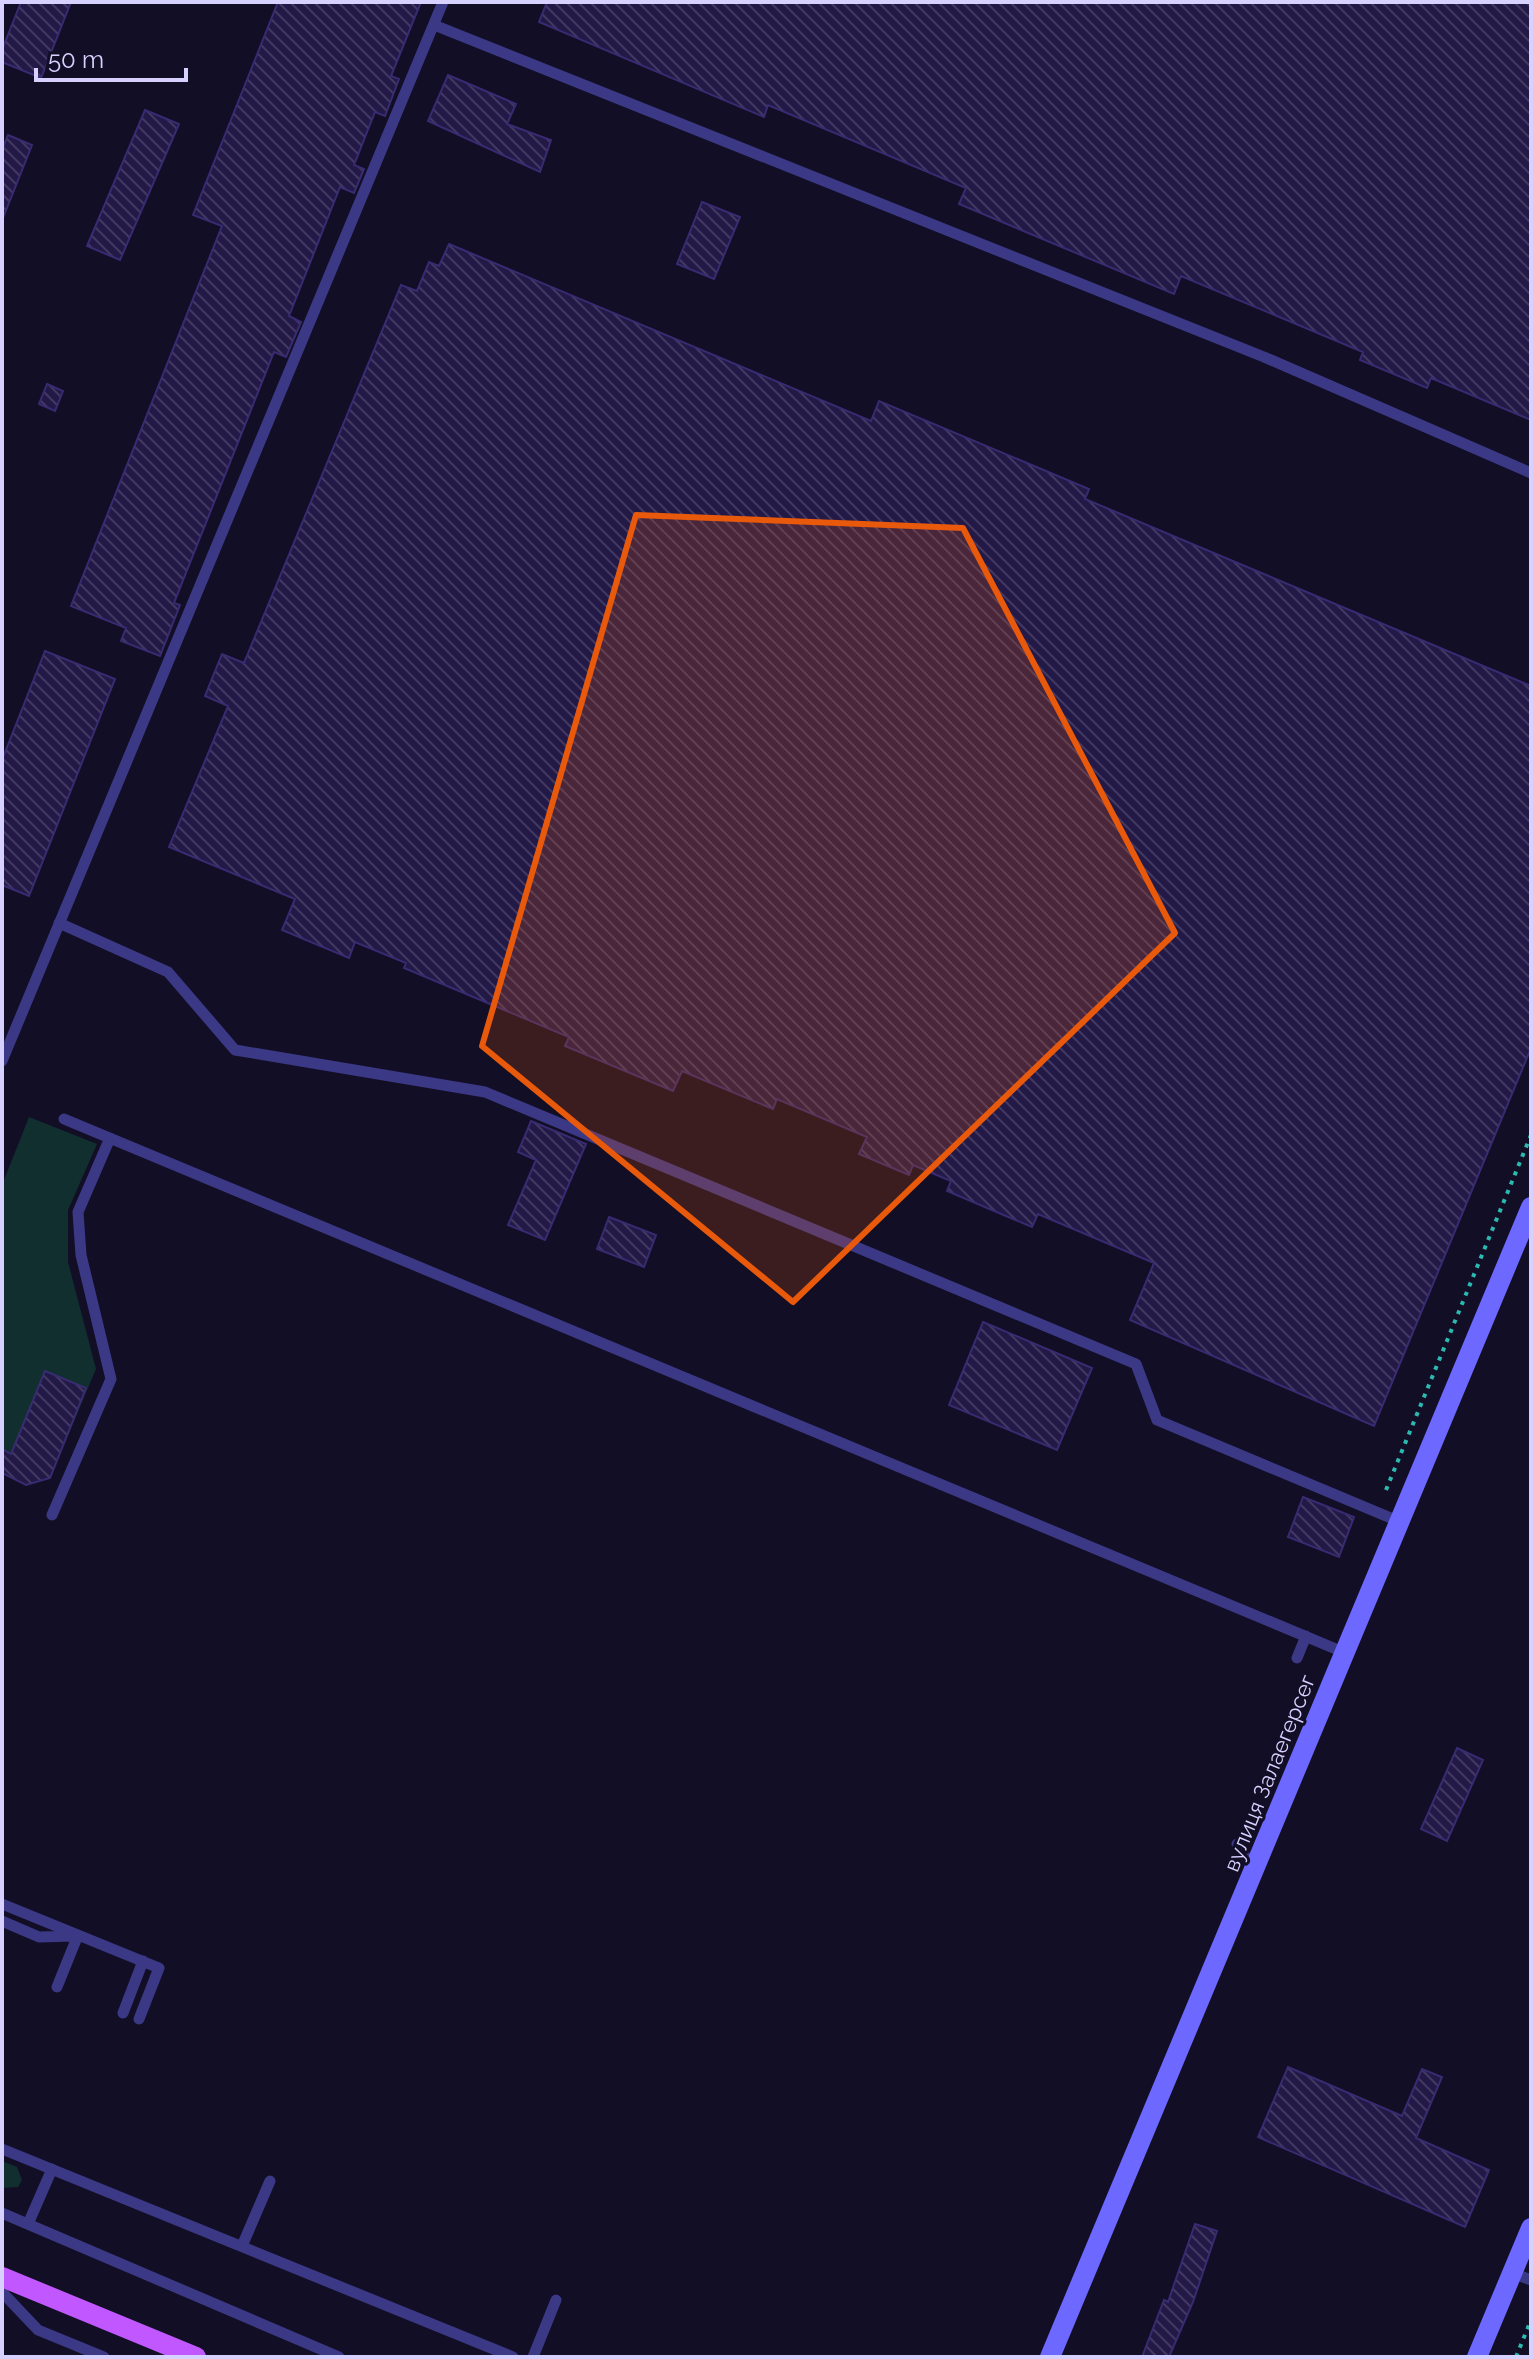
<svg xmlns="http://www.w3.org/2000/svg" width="1533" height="2359" font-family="Raleway,sans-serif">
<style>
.grass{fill:#112f2e}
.building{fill:url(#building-back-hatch);stroke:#392b72;stroke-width:2}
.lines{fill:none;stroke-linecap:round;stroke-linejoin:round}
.path{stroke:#2cb9b0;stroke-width:4;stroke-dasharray:4 6;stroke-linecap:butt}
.lane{stroke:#3b3885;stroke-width:11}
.secondary{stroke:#6d68ff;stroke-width:20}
.primary{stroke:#c158ff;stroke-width:20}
.marked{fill:#e8590c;fill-opacity:0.2;stroke:#e8590c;stroke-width:6;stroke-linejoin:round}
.labels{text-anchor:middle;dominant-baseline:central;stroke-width:6;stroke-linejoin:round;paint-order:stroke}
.street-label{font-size:22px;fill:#d7d1ff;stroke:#120e25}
</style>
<defs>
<pattern id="building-back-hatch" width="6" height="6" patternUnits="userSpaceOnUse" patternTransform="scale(2)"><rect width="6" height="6" fill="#231946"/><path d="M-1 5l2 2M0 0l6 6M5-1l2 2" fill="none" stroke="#423962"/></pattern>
</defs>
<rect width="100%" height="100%" fill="#120e25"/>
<path class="grass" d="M29 1117 97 1144 68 1210V1262L96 1369 50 1478 26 1485 2 1473V1185Z
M2 2161 17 2167 22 2180 18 2187 2 2188Z"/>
<path class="building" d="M21 2H71L41 78 2 62V50Z
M278 2H421L391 76 399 79 385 116 375 112 354 165 364 169 354 193 340 187 289 316 301 322 286 357 274 352 174 603 180 605 160 656 121 641 126 628 71 606 222 226 193 215Z
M547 2H1531V420L1431 378 1427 388 1360 360 1363 352 1181 276 1174 294 959 204 966 188 768 105 764 117 539 22Z
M448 75 516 104 507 124 551 140 540 172 428 121Z
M145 110 179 124 120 260 87 246Z
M8 135 32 145 3 218 2 150Z
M702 202 740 217 714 279 677 264Z
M449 244 871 421 879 401 1089 489 1085 499 1531 686V1048L1374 1426 1130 1320 1154 1263 1038 1214 1032 1227 947 1191 951 1181 913 1165 909 1175 859 1154 867 1137 777 1099 773 1109 682 1071 673 1091 565 1046 569 1037 404 968 406 963 355 942 349 958 282 930 295 899 169 847 228 706 205 696 222 654 244 663 401 285 417 291 429 262 439 266Z
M47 384 63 391 55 411 39 404Z
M45 651 115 679 29 896 2 885V760Z
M531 1121 586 1144 545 1240 508 1225 536 1160 518 1152Z
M609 1217 656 1235 644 1267 597 1249Z
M983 1322 1092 1368 1057 1450 949 1405Z
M45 1371 86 1388 50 1478 26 1485 2 1473V1449L11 1454Z
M1303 1497 1354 1517 1339 1557 1288 1537Z
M1457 1748 1483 1760 1447 1841 1421 1829Z
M1288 2067 1402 2116 1422 2069 1442 2077 1416 2138 1489 2170 1465 2227 1258 2137Z
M1195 2224 1217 2231 1193 2302 1169 2357H1142L1164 2300 1168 2302Z"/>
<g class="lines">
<path class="path" d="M1386 1490 1531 1135
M1516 2357 1531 2320"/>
<path class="lane" d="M434 25 1264 357 1531 473
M59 923 168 972 235 1050 485 1092 1136 1364 1157 1420 1398 1521
M2 1061 443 2
M64 1119 1343 1652
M52 1515 111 1379 81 1255 78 1212 110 1138
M1297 1658 1306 1636
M1237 1844 1255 1871
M2 1904 159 1968 139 2019
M2 1921 39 1937 74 1936
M57 1987 78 1935
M123 2013 143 1961
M2 2149 513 2357
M2 2213 339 2357
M28 2224 52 2169
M242 2246 270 2181
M1512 2273 1531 2280
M2 2292 38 2330 104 2357
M533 2357 556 2300"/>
<path class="secondary" d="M1050 2357C1213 1975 1369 1590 1531 1207
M1477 2357 1531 2228"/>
<path class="primary" d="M2 2277 196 2357"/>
</g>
<path class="marked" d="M636 515 963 528 1175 933 793 1302 482 1046Z"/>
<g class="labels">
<g class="street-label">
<text transform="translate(1269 1773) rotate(-68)">вулиця Залаегерсег</text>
</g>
</g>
<rect width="1533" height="2359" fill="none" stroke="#d7d1ff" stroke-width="8"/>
<path d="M36 68v12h150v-12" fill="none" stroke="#d7d1ff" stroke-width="4"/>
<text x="48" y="68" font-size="24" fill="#d7d1ff" stroke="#120e25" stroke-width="6" paint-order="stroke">50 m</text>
</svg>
